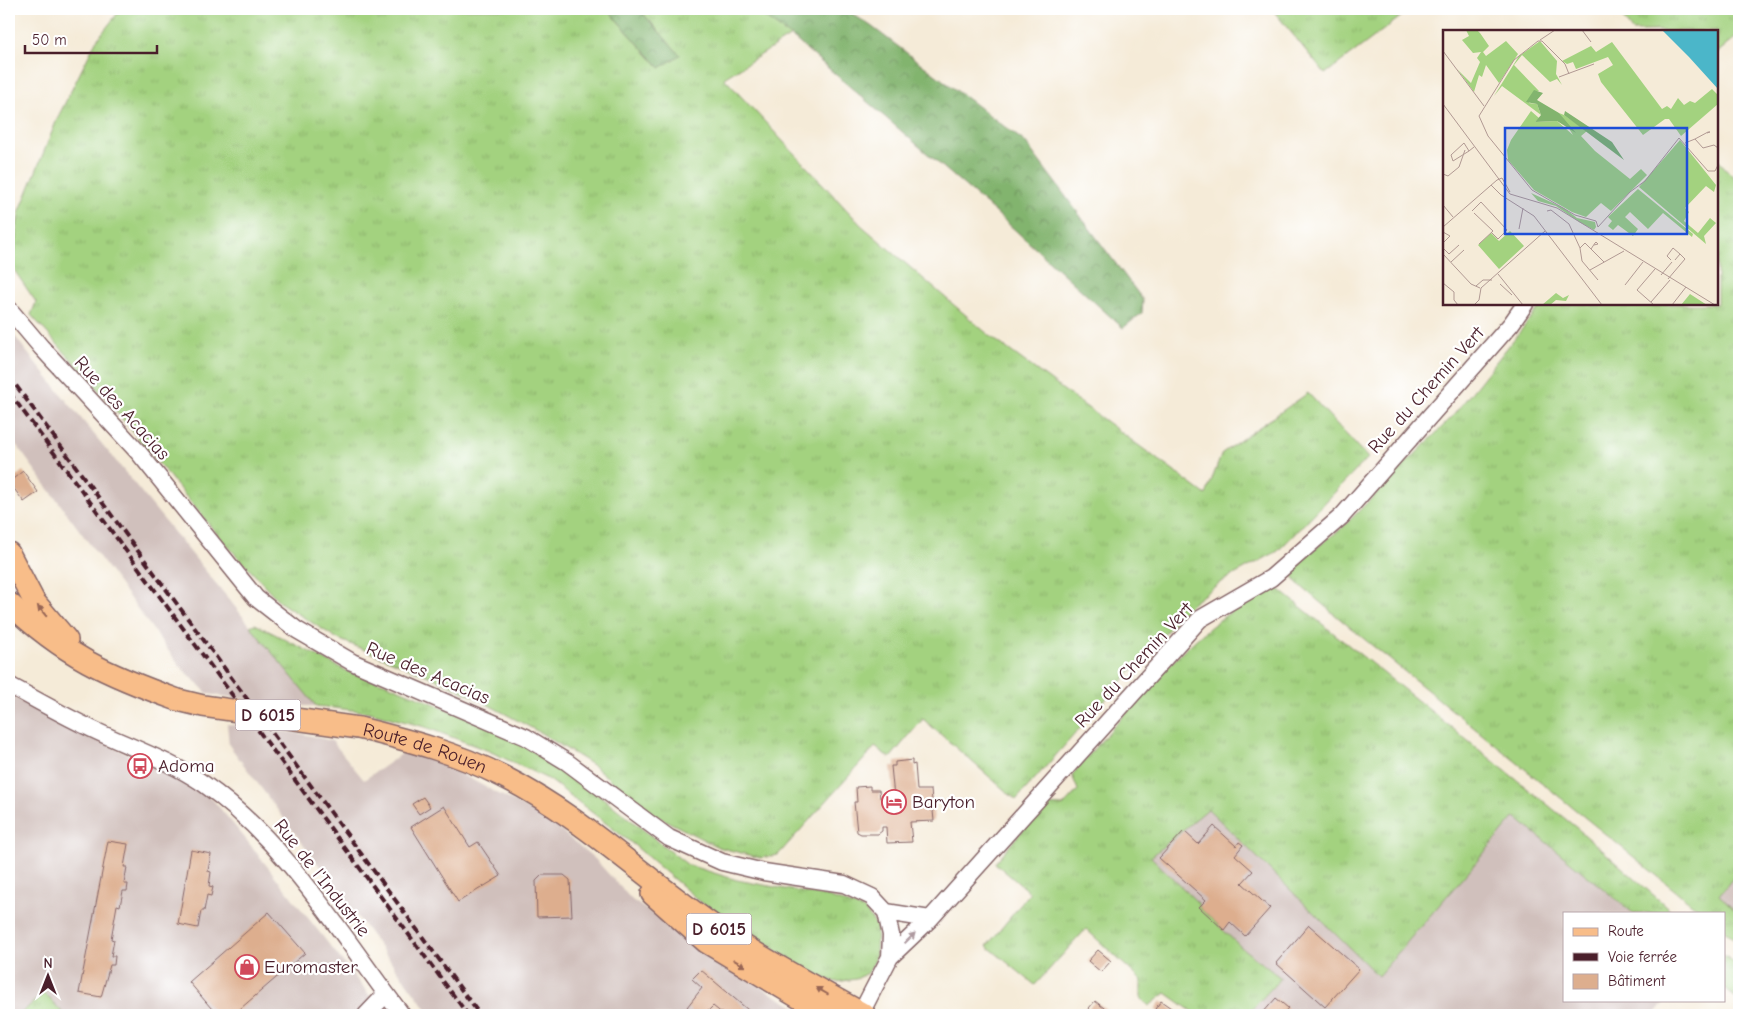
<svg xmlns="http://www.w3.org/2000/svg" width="1748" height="1024" font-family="'Comic Neue',sans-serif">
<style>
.industrial{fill:#d0c0bc}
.grass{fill:url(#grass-tufts);stroke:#767855}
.forest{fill:url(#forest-crowns);stroke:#666a4c}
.building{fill:#ddae8e}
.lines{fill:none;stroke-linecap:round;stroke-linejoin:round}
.minor-casing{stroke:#866668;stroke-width:19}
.major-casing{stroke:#866668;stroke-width:24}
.minor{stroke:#fff;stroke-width:16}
.major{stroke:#f8bd89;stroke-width:21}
.rail{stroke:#4a1f2b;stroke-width:4;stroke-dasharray:8 4;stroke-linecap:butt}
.major-bridge-casing{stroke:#866668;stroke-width:24;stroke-linecap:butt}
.major-bridge{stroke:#f8bd89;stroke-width:21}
.oneway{fill:#986655}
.oneway2{fill:#ae9aa0}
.labels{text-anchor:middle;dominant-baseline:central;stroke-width:4.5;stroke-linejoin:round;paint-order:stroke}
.shield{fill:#fff;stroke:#80626b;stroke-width:1}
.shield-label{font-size:18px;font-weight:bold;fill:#4a1f2b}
.street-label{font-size:19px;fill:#4a1f2b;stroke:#fff}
.poi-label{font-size:19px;fill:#4a1f2b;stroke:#fff;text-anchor:start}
.inset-road{fill:none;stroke:#b19993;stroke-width:1}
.view{fill:#1d4ed8;fill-opacity:0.15;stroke:#1d4ed8;stroke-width:2.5}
.inset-edge{fill:none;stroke:#4a1f2b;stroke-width:2.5}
</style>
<defs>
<pattern id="grass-tufts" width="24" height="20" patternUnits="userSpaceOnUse" patternTransform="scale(1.25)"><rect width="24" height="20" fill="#a3d27f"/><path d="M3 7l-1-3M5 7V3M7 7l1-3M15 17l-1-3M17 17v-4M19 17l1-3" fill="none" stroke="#8eb46e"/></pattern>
<pattern id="forest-crowns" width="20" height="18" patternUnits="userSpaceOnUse" patternTransform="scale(1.25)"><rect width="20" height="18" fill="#82b46e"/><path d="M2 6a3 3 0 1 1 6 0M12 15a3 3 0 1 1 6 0" fill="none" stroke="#6c925b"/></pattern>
</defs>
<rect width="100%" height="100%" fill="#fff"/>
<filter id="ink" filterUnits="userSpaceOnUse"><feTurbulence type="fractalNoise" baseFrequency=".02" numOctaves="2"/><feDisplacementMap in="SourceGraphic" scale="10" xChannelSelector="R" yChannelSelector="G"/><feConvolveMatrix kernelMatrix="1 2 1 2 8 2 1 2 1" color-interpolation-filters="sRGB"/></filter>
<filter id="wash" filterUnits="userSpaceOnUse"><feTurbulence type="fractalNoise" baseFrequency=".0096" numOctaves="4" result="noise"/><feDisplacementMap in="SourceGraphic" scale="20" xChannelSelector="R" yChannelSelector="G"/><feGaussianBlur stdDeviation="1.12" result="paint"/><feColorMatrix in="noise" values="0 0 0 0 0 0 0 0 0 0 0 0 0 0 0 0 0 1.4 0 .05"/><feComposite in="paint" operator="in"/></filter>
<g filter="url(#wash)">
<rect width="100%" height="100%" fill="#f5ebd8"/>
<path class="industrial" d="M9 328 26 351 316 706H296L208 694 179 665 9 435Z
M9 695 58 722 169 773 213 800 244 837 385 1015H9Z
M227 724 303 734 332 741 364 780 406 751 440 763 548 820 595 859 632 900 745 978 809 1015H431L229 745Z
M1208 809 1378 975 1515 817 1633 913H1564V1000H1667L1653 1015H1247L1281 979 1242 948 1199 907 1198 903 1151 857Z
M1739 871V913L1719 895Z"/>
<path class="grass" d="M121 9H607L660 68 679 54 639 9H753L791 36 724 78 861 225 990 336 1206 495 1222 453 1308 393 1368 458 1278 551 1221 582 1190 605 1016 800 923 719 890 758 875 747 778 855 760 858 718 847 647 811 594 766 541 733 453 686 338 639 281 603 221 539 95 386 31 315 36 302 12 267 19 213 58 117 96 41Z
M1272 9H1411L1325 74Z
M1616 9H1739V35L1717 53V31H1632Z
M1717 159 1739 183V765L1731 774 1739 780V871L1719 895 1739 913V942L1724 930V913H1703L1358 634 1297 583 1289 569 1342 528 1452 417 1542 304H1717Z
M1276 587 1578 829 1674 913H1633L1515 817 1378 976 1208 809 1151 857 1198 903 1199 907 1242 948 1281 978 1247 1015H1197L1166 993 1149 1006 1141 998V980L1086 929 1035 985 987 946 1030 893 995 863 1044 805 1063 806 1078 790 1072 775C1094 748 1117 723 1140 697 1181 652 1218 612 1276 587Z
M255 624 351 673 387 684 488 726 570 772 688 865 737 880 828 897 865 910 877 927 876 958 868 973 856 979 836 982 817 976 711 911 634 845 550 780 489 751 425 727 369 712 316 706 250 626Z
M1724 955 1739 967V1001L1724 988Z
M44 993 65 1015H19Z"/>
<path class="forest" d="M607 9H639L680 55 660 68Z
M753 9H845L871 26 1025 142 1143 300 1142 313 1123 328 994 211 791 36Z"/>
<g id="blocks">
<path class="building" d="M23 471 38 492 24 502 9 482Z
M912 760V765L915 764 917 790H931L934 821 910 822 912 842 887 843 886 827H882V831L878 834H861L857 832 854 802H857L856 787 870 786V790H879L880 798 894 797 891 766H895V762Z
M423 797 430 807 419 814 412 804Z
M444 806 470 847 478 842 501 876 458 902 411 827Z
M1214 826 1236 846 1239 842 1243 845 1235 855 1253 871 1242 883 1270 908 1245 936 1230 922 1224 930 1199 907 1206 900 1159 858 1184 831 1198 844Z
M108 841 128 844 124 867H127L124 884H128L127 891H123L120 906 117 905 111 939 114 940 111 956H115L114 965H110L101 997 79 993Z
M191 850 211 854 208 871 211 872 209 886 213 887 211 896 207 895 204 911H201L198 928 178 924Z
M542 875H564L570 880 572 916 537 917 536 881Z
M269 912 305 953 233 1015H217L189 982Z
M1309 925 1359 969 1325 1007 1276 963Z
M1098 950 1111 961 1101 972 1088 961Z
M701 970 754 1015H724L713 1006 704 1015H696L687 1007 702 988 692 979Z
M1276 998 1288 1008 1282 1015H1261Z
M1095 1001 1104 1008 1112 1015H1083Z
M1161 1001 1181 1015H1163L1155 1009Z"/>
</g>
</g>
<g filter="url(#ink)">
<use href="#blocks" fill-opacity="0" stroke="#866668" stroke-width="1"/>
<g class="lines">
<defs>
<path id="minor" d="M9 309 41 347 139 453 256 598 297 630 352 662 526 737 567 762 669 838 722 862 764 872 844 884 872 897 886 912 891 935 890 957
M9 685C36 700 64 716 92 729 129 747 169 760 204 784 288 843 340 934 402 1015
M886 912 930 919
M366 1015 386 994
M860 1015 890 957 930 919 1200 619 1271 578 1342 516 1511 324 1525 304"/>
<g id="major">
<path d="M9 553 34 601 67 640"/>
<path d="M9 603C63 655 108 675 178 700"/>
<path id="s1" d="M359 728C408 740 457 753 502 776 582 816 647 881 721 931 767 962 817 988 865 1015"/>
<path d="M652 894 706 942 828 1015"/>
</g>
</defs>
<use href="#minor" class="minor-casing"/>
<use href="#major" class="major-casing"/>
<use href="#minor" class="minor"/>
<use href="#major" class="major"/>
<path class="rail" d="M9 376 480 1015
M9 392 468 1015"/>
<defs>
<path id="major-bridge" d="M178 700 203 706 359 728"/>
</defs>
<use href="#major-bridge" class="major-bridge-casing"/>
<use href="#major-bridge" class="major-bridge"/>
</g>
<defs><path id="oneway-solid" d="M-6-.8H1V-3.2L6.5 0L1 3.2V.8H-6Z" transform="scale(1.25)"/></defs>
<g class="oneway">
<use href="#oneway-solid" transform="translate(42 611) rotate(-130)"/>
<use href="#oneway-solid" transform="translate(739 963) rotate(31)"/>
<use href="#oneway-solid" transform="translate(822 991) rotate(-150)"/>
</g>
<use class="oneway2" href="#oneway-solid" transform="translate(910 938) rotate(-44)"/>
</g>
<defs>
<symbol id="bus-ring" viewBox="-11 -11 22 22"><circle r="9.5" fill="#fff" stroke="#d1495b" stroke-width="1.5"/><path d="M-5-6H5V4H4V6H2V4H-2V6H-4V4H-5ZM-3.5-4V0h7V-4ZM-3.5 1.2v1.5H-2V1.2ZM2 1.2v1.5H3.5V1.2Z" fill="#d1495b"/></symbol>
<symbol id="hotel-ring" viewBox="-11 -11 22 22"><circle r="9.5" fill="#fff" stroke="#d1495b" stroke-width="1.5"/><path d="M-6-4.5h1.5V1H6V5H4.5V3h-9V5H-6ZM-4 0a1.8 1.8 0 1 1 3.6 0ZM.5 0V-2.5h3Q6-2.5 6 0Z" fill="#d1495b"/></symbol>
<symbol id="shop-ring" viewBox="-11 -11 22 22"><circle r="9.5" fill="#fff" stroke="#d1495b" stroke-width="1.5"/><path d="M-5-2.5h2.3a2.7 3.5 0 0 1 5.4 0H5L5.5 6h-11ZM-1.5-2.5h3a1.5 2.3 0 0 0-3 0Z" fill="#d1495b"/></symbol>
</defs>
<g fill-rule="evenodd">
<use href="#bus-ring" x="126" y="752" width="28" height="28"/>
<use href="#hotel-ring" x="880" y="788" width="28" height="28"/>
<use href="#shop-ring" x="233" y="953" width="28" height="28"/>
</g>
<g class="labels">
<g class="shield">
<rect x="235.5" y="699.5" width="65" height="31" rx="4"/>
<rect x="686.5" y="913.5" width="65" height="31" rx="4"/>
</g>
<g class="shield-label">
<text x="268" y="715">D 6015</text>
<text x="719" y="929">D 6015</text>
</g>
<g class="street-label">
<text transform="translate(1426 390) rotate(-48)">Rue du Chemin Vert</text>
<text transform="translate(122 408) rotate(48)">Rue des Acacias</text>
<text transform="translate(1134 665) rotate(-47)">Rue du Chemin Vert</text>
<text transform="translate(428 673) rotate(23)">Rue des Acacias</text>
<text stroke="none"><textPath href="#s1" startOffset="69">Route de Rouen</textPath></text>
<text transform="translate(322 878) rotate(52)">Rue de l'Industrie</text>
</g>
<g class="poi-label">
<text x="158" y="766">Adoma</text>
<text x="912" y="802">Baryton</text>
<text x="264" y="967">Euromaster</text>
</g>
</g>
<g transform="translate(1443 30)">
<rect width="275" height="275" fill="#f5ebd8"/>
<path d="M23 0H34L37 3 46 16 40 22 43 26 63 11 75 24 56 53 43 35 39 47 36 45 31 62 14 39 28 53 37 32 34 28 38 22 30 23 19 10 26 6ZM97 11 114 31 113 44 119 55 114 49 107 52 79 25 71 35 96 61H91L86 73 94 74 98 85 59 56 51 66 76 26ZM169 12 219 79 224 76 228 79 235 68 241 75 247 71 252 73 269 59 274 64 275 74 238 106 226 89H222L200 105 158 52 155 44 170 35 165 27 133 39 130 32 124 34 119 31 148 16 153 22ZM88 81 96 88 92 92 114 91 130 105 116 83 121 85 144 101 138 106 152 121 187 149 198 139 204 145 168 181 158 173 143 187 129 182 91 160 65 130 64 120 68 110ZM237 110 273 155 271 162 263 156 242 178 246 182 241 191 255 203 267 188 273 193 261 206 263 214 196 157ZM195 159 250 204 249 207 220 183 205 199 187 182 182 187 195 199 190 206 175 195 170 200 165 196 169 191 165 187ZM88 163 121 178 134 188 152 192 153 197 151 200 136 192 113 176 95 171ZM67 201 81 216 56 239 35 215 48 203 56 211ZM113 263 120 268 126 265 123 271 113 270 107 275H99ZM247 264 264 275H238Z" fill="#a3d27f"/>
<path d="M91 60 100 63 94 70 116 83 133 103 114 91 92 92 98 85 94 74 83 72ZM122 81 169 112 181 130 121 85Z" fill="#82b46e"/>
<path d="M219 0H275V59L246 27Z" fill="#4bb6c9"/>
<path class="inset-road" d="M139 0 148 12M97 10 112 0M0 21 41 76M126 44 122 34 99 11H95L71 30 36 86 45 106 89 160 132 185 153 191 155 197M116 47 151 34M0 74 67 164 114 178 272 275M252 109 265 102H267L264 103M242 113 252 109 260 118 271 115 275 118M26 121 10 131 8 125 21 113 26 121 31 117M0 144 5 146 16 137 22 120M54 150 59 148 67 162M48 155 58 165 91 186 159 275M0 175 10 187M29 181 38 172 64 200 55 209 48 202M104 181 108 180 126 194 137 218 139 231 155 250M31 183 50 201 36 214M0 197 54 150M155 197 187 162 202 151 236 108 265 141H272L275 135M76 199 80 178M0 202 7 206 0 213M0 218 6 224 16 215M137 218 142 213 161 232M148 219 152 213 153 212 155 214 151 215M0 224 28 254 37 258M228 230 224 226 230 218 237 224 232 230M8 232 21 220M147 240 181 221M55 244 80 275M218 245 229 232M225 249 242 229 237 224M0 253 11 262V270L15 275M57 254 69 265M182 255 200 232M33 256 40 250H49M38 258 102 201M208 272 227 250M31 275 36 270 38 258M211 275 194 260 212 239M229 275 243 257"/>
<path class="view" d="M62 98H244V204H62Z"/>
<rect width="275" height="275" class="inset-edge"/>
</g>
<rect width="1748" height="1024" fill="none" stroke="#fff" stroke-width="30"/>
<rect x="1563" y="912" width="162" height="90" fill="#ffffff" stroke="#b7a5aa"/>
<rect x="1573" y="928" width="25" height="8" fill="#f8bd89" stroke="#b7a5aa"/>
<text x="1608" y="936" font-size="15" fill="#4a1f2b">Route</text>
<rect x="1573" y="953" width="25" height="8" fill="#4a1f2b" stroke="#b7a5aa"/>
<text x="1608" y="962" font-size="15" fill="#4a1f2b">Voie ferrée</text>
<rect x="1573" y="974" width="25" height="15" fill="#ddae8e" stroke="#b7a5aa"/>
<text x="1608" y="986" font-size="15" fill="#4a1f2b">Bâtiment</text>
<g transform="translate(48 976)" stroke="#ffffff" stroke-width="4" paint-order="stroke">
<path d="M0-4L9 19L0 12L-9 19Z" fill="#4a1f2b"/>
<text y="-8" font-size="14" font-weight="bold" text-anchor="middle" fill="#4a1f2b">N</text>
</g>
<path d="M25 45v8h132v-8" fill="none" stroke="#4a1f2b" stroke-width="2.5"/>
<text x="32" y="45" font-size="15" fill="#4a1f2b" stroke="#ffffff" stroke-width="4" paint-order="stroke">50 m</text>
</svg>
